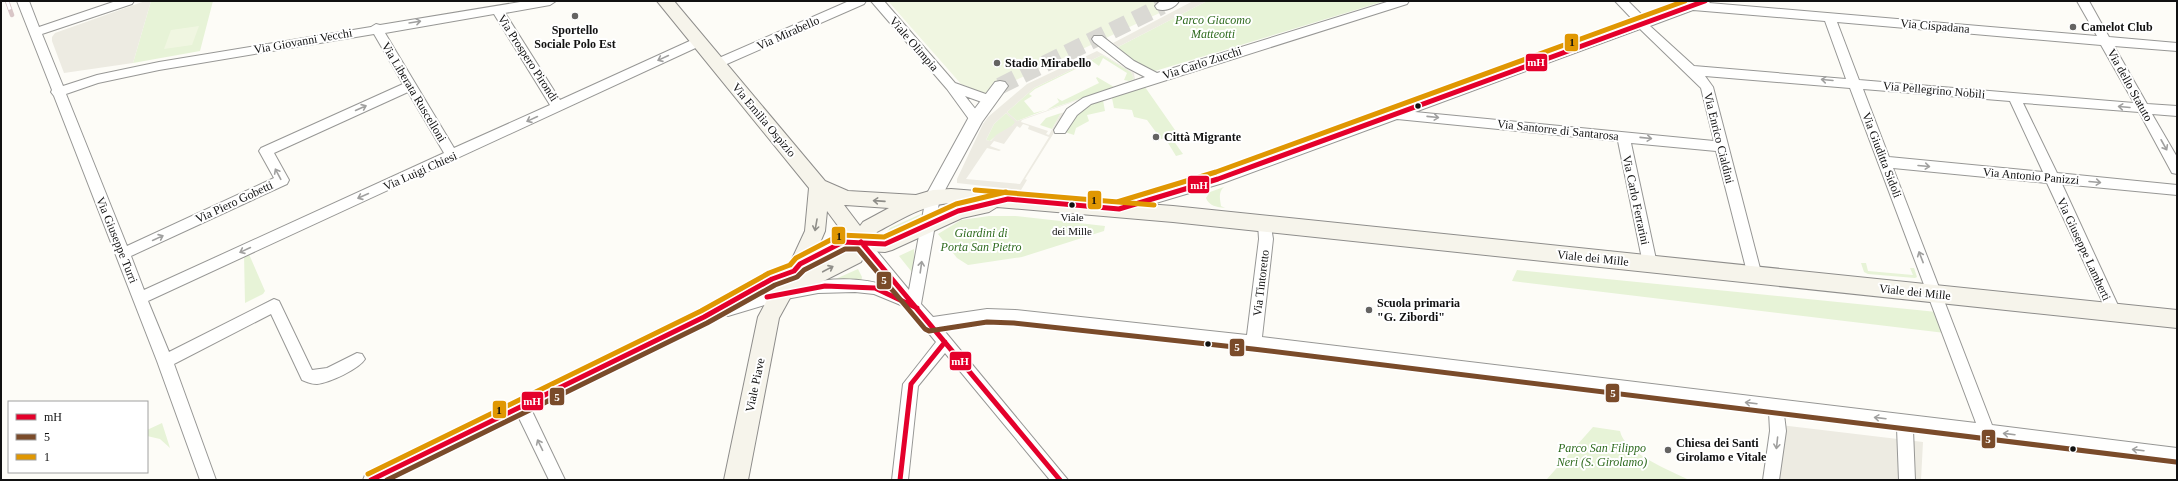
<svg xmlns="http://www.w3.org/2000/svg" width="2178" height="481" font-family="'Times New Roman',serif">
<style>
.green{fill:#e7f3d7}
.pitch{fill:#f0f6e1}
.plaza{fill:#edebe2;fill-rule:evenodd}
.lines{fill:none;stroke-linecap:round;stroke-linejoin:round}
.tertiary-tunnel{stroke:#dad9d4;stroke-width:17;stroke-dasharray:17 8;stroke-linecap:butt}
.minor-casing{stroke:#979795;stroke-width:2}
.tertiary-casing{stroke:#979795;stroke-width:2}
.secondary-casing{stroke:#8e8d8b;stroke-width:2}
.minor{fill:#fffffe;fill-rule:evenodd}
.tertiary{fill:#fffffe;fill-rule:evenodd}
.secondary{fill:#f6f4eb;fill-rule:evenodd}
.rail-casing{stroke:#d9c6c7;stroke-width:4.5}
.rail{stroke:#fff;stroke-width:3;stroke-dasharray:9;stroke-linecap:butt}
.bus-1-casing{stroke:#fff;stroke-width:8}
.bus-2-casing{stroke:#fff;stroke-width:8}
.bus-3-casing{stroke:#fff;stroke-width:8}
.bus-1{stroke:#e4002b;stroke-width:5}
.bus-2{stroke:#7a4b2a;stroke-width:5}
.bus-3{stroke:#e09702;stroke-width:5}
.oneway{stroke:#a0a09f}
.oneway2{stroke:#8f8e89}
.poi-dot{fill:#646362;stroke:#fff;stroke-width:1.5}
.bus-dot{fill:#111;stroke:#fff;stroke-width:1.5}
.labels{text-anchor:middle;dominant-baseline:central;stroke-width:4;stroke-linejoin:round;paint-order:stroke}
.bus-label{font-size:11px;fill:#111;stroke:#fff}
.park-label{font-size:12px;font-style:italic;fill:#2f6b1f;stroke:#fff}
.street-label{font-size:12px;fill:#111;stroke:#fff}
.poi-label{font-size:12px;font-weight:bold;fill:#111;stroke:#fff;text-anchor:start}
.line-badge{stroke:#fff;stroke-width:1.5}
.badge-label{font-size:11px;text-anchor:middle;font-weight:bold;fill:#fff}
.pale-badge-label{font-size:11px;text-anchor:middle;font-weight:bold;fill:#111}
</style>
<rect width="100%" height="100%" fill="#fdfcf7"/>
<path class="green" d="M151 1H213L200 51 133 63Z
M1207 1H1385L1155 71 1133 61 1118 47Z
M1102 55 1131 72 1134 79 1129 81 1124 80 1127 73 1103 58 1099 66 1092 61 1035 89 1029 94 1032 96 1024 101 1034 113 1045 110 1017 121 1007 112 1034 88Z
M1097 77 1114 87 1047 110 1059 102 1057 98 1062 101 1099 83 1096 78Z
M1145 87 1175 130 1168 133 1183 154 1176 156 1165 138 1161 139 1147 120 1134 117 1132 110 1114 108 1112 98Z
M1103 100 1105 111 1087 115 1089 121 1076 128 1074 135 1065 132C1077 114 1082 107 1103 100Z
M1006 113 1016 122C1010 130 998 133 990 141L986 140 994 124Z
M1061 113 1052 129 1040 125 1046 118Z
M1224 187C1218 192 1220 199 1221 206L1225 208C1217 207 1209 206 1206 198L1210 192Z
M923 213 905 228 884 235 890 228Z
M989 216H1015L1105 226 1104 231 1022 257 968 265 957 258 938 234 961 220Z
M914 249 915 276 899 256Z
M248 252 265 291 263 294 245 303 244 254Z
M1861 263H1866L1868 271 1913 275 1910 268H1914L1917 277 1915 278 1868 274 1864 272Z
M858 269 862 277 861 282 831 281Z
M1517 270 1937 312 1945 333 1512 281Z
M162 423 170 448 160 439 147 436V430Z
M1593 427 1620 431C1624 453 1670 470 1689 480L1547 479Z"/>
<path class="pitch" d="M888 1H1157L1166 10 986 94 961 84Z
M199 26 192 45 164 49 171 30Z"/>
<path class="plaza" d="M145 1H151L133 63 64 73 52 41V37L55 33Z
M1193 1H1207L1118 47 1113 43Z
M1097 51 1134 73 1135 80 1022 120 1021 122 1048 131 1046 134 1049 135 1061 113 1067 112 1025 179 1027 180 1021 190 957 183V179L983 124 988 117 1027 84ZM1102 55 1131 72 1134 79 1131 81 1017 121 1007 112 1034 88ZM1006 113 1015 122 1013 125 996 135 991 141 986 140 994 124ZM1023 124 1029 126 1028 129 1049 137 1020 184 966 179 987 148 999 151 1001 150 990 146 994 141 1004 144 1017 126 1020 128Z
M1772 424 1923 442 1921 480H1766Z"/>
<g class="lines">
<path class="tertiary-tunnel" d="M1000 86 1162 6"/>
<defs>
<path id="minor" d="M17 1H29L39 27 116 1H134L132 4 42 34 63 86 97 75 159 62 371 27 376 24 380 25 526 1H556L550 5 505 13 560 100 694 39H702L704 42 702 45 148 301 169 352 274 299 279 301 312 370 327 368 357 353 362 354 365 359C359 369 329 383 317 384 311 384 307 382 302 380L271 314 174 364 216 480H200L157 361 54 96 51 92 52 90ZM494 14 550 105 454 148 385 33ZM374 34 403 84 261 148 259 151 274 178 127 246 66 94 98 83 159 70ZM408 92 444 153 144 290 131 256 287 184 289 180 274 153Z
M849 1H866L864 4 720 67H712L710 64 712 61Z
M871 1H884L955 83 994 97 996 100 994 103 990 105 965 96 981 116 982 119 981 122H971L947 89Z
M1390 1H1409L1407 4 1091 104 1077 115 1065 133H1055L1054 130 1067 109 1083 98 1145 77 1126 67 1094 42 1092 39 1094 36H1102L1134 61 1157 73Z
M1615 1H1628L1645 18 1693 1H1711L1709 3 2097 36 2077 1H2089L2109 37 2177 43V51L2114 46 2147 104 2177 106V116L2152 114 2177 157V174L2172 173 2139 112 2023 103 2057 173 2177 185V195L2062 184 2121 312 2119 316 2114 318 2109 316 2047 183 1893 168 1992 425 2177 448V462L1913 430 1915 480H1899L1897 428 1784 414 1786 431 1779 480H1763L1770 431 1769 412 1254 348 1015 322 987 321 942 328 1068 480H1050L945 353 918 386 908 480H892L903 384 936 342 908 308 874 294 855 292 818 293 781 300 728 316 723 314 531 409 565 480H549L518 416 387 480H363L365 475 699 313 767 275 794 265 799 267 801 271 799 275 777 283 755 296C797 283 847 271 890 287L856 246 854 242 856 238 861 236 866 238 909 290 926 197 928 193H938L940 197 921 304 933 317 987 309 1015 310 1247 335 1259 239 1258 224 1260 220 1265 219 1270 220 1273 239 1262 337 1976 423 1850 88 1705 76 1713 87 1762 276 1760 280 1755 282 1750 280 1748 276 1716 151 1631 143 1657 264 1655 268 1650 270 1645 268 1643 264 1618 141 1397 119 1223 183 1119 214 1114 213 1112 209 1114 205 1214 175 1635 22ZM1693 10 1825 21 1846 79 1694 66 1650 26ZM1837 22 2101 45 2134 103 1859 80ZM1640 29 1701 88 1714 141 1415 112ZM1863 89 2010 101 2043 172 1889 157Z"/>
<path id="tertiary" d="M1160 1H1179C1175 8 1165 12 1157 9L1155 6Z
M1000 81 1005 82 1008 86 982 122 939 201 933 203 927 201 925 197 970 115 995 82Z"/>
<path id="secondary" d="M657 1H674L825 181 848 191 916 195 933 190 951 189 1173 206 2177 310V328L1173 222 997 207 989 212 962 218 892 250 885 252 867 251 861 262 790 298 779 318 748 480H724L758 317 774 287 792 259 805 231 809 188ZM951 203 957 204 883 236H875L877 232C902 219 922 205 951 203ZM844 205H846L889 208 863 222 860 226ZM827 211 844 234 819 245 825 231ZM845 250H847L806 271 807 270Z"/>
</defs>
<use href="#minor" class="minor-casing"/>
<use href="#tertiary" class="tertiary-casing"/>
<use href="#secondary" class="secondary-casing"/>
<use href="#minor" class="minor"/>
<use href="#tertiary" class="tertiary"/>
<use href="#secondary" class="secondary"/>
<defs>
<path id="rail" d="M7 1 12 15"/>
</defs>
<use href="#rail" class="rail-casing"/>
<use href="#rail" class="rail"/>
<defs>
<path id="bus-1" d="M861 242 1060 480
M767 297 825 286 875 288 917 308
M371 480 704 317 772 279 794 271 800 264 843 242 885 244 958 211 1008 199 1119 209 1218 179 1705 1
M900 480 911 384 945 342"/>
<path id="bus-2" d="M387 480 707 323 775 285 797 277 804 270 845 249H858L925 329 929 331 987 322 1014 323 1253 349 2176 462"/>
<path id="bus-3" d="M975 190 1154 205
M1117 202 1216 172 1685 1
M368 474 701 311 769 273 790 265 796 258 840 235 884 237 956 204 1006 192"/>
</defs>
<use href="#bus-1" class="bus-1-casing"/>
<use href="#bus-2" class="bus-2-casing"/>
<use href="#bus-3" class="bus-3-casing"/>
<use href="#bus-1" class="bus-1"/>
<use href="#bus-2" class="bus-2"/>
<use href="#bus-3" class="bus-3"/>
</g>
<defs><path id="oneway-shaft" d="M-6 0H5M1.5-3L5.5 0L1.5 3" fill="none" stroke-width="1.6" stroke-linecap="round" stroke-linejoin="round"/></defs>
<g class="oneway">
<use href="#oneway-shaft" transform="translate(415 22) rotate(-9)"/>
<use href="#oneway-shaft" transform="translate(663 58) rotate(155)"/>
<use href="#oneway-shaft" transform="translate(1827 80) rotate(-175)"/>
<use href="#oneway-shaft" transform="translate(2124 107) rotate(-175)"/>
<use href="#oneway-shaft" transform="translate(361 108) rotate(-24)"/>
<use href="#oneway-shaft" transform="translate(1433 117) rotate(6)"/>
<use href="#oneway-shaft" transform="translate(532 119) rotate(155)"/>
<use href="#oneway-shaft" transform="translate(1646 138) rotate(6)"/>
<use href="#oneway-shaft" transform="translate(2164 145) rotate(61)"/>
<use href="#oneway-shaft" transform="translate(1924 166) rotate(5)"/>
<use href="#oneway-shaft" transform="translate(278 174) rotate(-118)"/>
<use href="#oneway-shaft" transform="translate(2095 182) rotate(5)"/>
<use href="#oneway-shaft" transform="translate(363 196) rotate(156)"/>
<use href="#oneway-shaft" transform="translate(158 238) rotate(-25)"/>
<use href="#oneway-shaft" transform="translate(245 250) rotate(155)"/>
<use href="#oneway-shaft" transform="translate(1921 257) rotate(-111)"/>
<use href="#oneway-shaft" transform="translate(921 267) rotate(-82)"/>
<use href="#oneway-shaft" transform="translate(1751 403) rotate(-173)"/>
<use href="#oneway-shaft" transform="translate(1880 418) rotate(-173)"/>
<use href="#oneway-shaft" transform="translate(2009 434) rotate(-173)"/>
<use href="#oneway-shaft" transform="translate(1777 443) rotate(96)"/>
<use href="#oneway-shaft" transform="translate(540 445) rotate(-116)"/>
<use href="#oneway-shaft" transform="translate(2138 450) rotate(-173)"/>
</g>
<g class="oneway2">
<use href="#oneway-shaft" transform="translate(879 201) rotate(-176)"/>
<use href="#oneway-shaft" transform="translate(816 225) rotate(100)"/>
<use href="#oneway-shaft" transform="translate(828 269) rotate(-28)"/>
</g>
<g class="poi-dot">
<circle cx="575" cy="16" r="4"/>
<circle cx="2073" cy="27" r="4"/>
<circle cx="997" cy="63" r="4"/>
<circle cx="1156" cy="137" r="4"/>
<circle cx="1369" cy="310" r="4"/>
<circle cx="1668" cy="450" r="4"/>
</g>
<g class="bus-dot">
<circle cx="1418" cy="106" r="3.5"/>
<circle cx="1072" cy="205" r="3.5"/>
<circle cx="1208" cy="344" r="3.5"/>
<circle cx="2073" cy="449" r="3.5"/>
</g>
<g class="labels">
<g class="bus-label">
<text x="1072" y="217">Viale<tspan x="1072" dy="14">dei Mille</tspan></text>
</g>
<g class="park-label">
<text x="1213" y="20">Parco Giacomo<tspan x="1213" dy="14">Matteotti</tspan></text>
<text x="981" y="233">Giardini di<tspan x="981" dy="14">Porta San Pietro</tspan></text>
<text x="1602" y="448">Parco San Filippo<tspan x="1602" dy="14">Neri (S. Girolamo)</tspan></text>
</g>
<g class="street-label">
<text transform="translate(1935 26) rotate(5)">Via Cispadana</text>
<text transform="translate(788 33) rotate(-24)">Via Mirabello</text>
<text transform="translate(303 41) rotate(-10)">Via Giovanni Vecchi</text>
<text transform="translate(914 44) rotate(49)">Viale Olimpia</text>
<text transform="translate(528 58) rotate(57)">Via Prospero Pirondi</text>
<text transform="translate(1202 63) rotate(-18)">Via Carlo Zucchi</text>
<text transform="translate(2130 85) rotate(61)">Via dello Statuto</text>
<text transform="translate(1934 90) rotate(5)">Via Pellegrino Nobili</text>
<text transform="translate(414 92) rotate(59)">Via Liberata Ruscelloni</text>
<text transform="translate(764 120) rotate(50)">Via Emilia Ospizio</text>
<text transform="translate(1558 130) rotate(6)">Via Santorre di Santarosa</text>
<text transform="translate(1719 138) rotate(76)">Via Enrico Cialdini</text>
<text transform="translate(1882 155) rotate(69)">Via Giuditta Sidoli</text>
<text transform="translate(420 171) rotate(-24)">Via Luigi Chiesi</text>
<text transform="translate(2031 176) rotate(5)">Via Antonio Panizzi</text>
<text transform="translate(1636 200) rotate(78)">Via Carlo Ferrarini</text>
<text transform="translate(234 202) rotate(-25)">Via Piero Gobetti</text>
<text transform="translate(117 240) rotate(68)">Via Giuseppe Turri</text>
<text transform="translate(2084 249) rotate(65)">Via Giuseppe Lamberti</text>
<text transform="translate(1593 258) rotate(6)">Viale dei Mille</text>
<text transform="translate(1261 283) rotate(-83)">Via Tintoretto</text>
<text transform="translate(1915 292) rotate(6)">Viale dei Mille</text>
<text transform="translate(755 385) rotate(-78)">Viale Piave</text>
</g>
<g class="poi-label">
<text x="2081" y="27">Camelot Club</text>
<text x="575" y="30" text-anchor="middle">Sportello<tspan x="575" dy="14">Sociale Polo Est</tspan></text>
<text x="1005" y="63">Stadio Mirabello</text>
<text x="1164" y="137">Città Migrante</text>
<text x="1377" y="303">Scuola primaria<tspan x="1377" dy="14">"G. Zibordi"</tspan></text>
<text x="1676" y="443">Chiesa dei Santi<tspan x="1676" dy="14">Girolamo e Vitale</tspan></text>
</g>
</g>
<g class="line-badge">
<rect x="1564" y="33" width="15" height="19" rx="4" fill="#e09702"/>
<rect x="1525" y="53" width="23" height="19" rx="4" fill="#e4002b"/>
<rect x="1187" y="175" width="23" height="19" rx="4" fill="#e4002b"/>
<rect x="1087" y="190" width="15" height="20" rx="4" fill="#e09702"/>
<rect x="831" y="226" width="15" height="19" rx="4" fill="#e09702"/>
<rect x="876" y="271" width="16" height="19" rx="4" fill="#7a4b2a"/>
<rect x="1229" y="338" width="16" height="19" rx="4" fill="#7a4b2a"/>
<rect x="949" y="351" width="23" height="20" rx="4" fill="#e4002b"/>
<rect x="1605" y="383" width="15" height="20" rx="4" fill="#7a4b2a"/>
<rect x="549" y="387" width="16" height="19" rx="4" fill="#7a4b2a"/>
<rect x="521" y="391" width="23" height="20" rx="4" fill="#e4002b"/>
<rect x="492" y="400" width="15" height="19" rx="4" fill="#e09702"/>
<rect x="1981" y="429" width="15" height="20" rx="4" fill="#7a4b2a"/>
</g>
<g class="badge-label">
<text x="1536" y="66">mH</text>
<text x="1199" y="189">mH</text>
<text x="884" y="284">5</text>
<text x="1237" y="351">5</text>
<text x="960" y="365">mH</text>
<text x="1613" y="397">5</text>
<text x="557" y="401">5</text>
<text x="532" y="405">mH</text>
<text x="1988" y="443">5</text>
</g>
<g class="pale-badge-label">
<text x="1572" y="46">1</text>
<text x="1094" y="204">1</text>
<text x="839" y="240">1</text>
<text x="499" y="414">1</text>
</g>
<rect width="2178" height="481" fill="none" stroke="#111111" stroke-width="4"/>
<rect x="8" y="401" width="140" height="72" fill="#ffffff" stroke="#a0a0a0"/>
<rect x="16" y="414" width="20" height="6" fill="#e4002b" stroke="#a0a0a0"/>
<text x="44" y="421" font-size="12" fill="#111111">mH</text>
<rect x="16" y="434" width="20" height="6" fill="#7a4b2a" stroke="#a0a0a0"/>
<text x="44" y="441" font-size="12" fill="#111111">5</text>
<rect x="16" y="454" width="20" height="6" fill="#e09702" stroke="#a0a0a0"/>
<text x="44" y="461" font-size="12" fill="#111111">1</text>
</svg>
